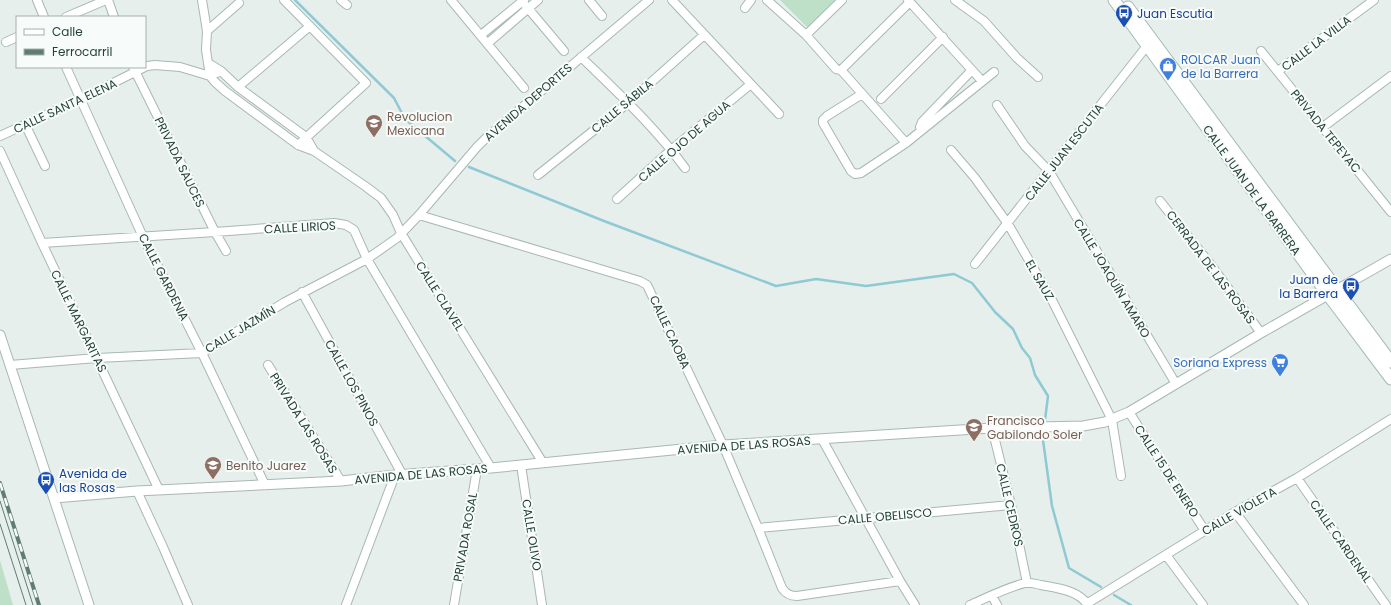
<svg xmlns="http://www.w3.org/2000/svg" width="1391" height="605" font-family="Poppins,sans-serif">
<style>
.green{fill:#bfe0c8}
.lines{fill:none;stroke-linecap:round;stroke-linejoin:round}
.stream{stroke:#8ec9d4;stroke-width:2.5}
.minor-casing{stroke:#a8b8b2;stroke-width:10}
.tertiary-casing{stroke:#a8b8b2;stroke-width:11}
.secondary-casing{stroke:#a4bbb3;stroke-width:13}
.minor{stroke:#fff;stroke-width:8}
.tertiary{stroke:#fff;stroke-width:9}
.secondary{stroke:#fff;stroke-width:11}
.tram{stroke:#5f7d75;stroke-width:1}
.rail-casing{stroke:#5f7d75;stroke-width:4}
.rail{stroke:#f7fbf9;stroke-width:2.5;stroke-dasharray:8;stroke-linecap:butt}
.labels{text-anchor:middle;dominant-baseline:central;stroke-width:4;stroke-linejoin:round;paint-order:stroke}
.transit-label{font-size:12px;fill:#164399;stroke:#f7fbf9;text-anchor:start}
.street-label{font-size:12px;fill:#24423a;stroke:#f7fbf9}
.shop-label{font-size:12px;fill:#366cbe;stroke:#f7fbf9;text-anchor:start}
.education-label{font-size:12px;fill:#785e54;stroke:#f7fbf9;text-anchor:start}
</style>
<rect width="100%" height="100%" fill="#e6efeb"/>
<path class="green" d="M780 0H838L808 28Z
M0 560 13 605H0Z"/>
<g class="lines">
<path class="stream" d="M295 0 394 98 405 119 455 161
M469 167 604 221 776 286 816 279 866 286 954 274 972 283 995 312 1013 329 1022 348 1030 358 1035 375 1048 396 1045 420
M1043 440 1052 506 1069 568 1101 587
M1114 595 1131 605"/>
<defs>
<path id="minor" d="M37 0 44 17
M108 0 114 17
M202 0 207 31 206 50 210 76 215 82 225 91 298 145 314 151 365 186 381 198 393 215 401 233 543 463
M284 0 366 83 298 145
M341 0 347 5
M451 0 524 88
M521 0 564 51
M589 0 602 16
M672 0 779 114
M767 0 806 35 836 69 841 70 906 143
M908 0 982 81
M955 0 984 21 1017 58 1038 77
M745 8 751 0
M66 17 106 0
M207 31 239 3
M481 35 524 0
M806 35 842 0
M6 42 17 37
M488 43 538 0
M1261 51 1391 212
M581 57C617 92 655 127 685 168
M208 63 221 71 238 87 306 137 314 151
M66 67 143 237 202 353 265 485
M133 67 215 232 226 251
M841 70 910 2
M1278 71 1374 0
M238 87 310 26
M862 94 827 116 823 120V123L851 171 855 174 861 173 906 143 994 72
M881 99 943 37
M997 105 1025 146 1049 171 1176 384
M25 124 45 166
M1323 127 1391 76
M921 130 920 127 922 122 972 70
M0 136 81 99 147 66 155 65 180 67 210 76 221 71
M951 150 975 178 1008 224 1053 302 1112 420 1121 476
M0 151 42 243 159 490
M538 175 628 103 704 35
M617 199 671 150 751 84
M1160 201 1211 265 1261 333
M419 215 640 281 647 285 723 445 758 528 782 588C786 594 790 596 797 596L900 581
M42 243 215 232 334 223 346 225 354 230 367 259 491 468
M975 264 1150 42
M302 292 402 474
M10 365 97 358 202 353 285 302 367 259 397 238 419 215 477 147 487 137 649 0
M268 365 341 481
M1129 412 1205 531
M992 428 1011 505 1027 583
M822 439 900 581 915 605
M521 465 542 605
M1297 478 1386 605
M137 491 163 547 188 605
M1235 512 1304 605
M758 528 1011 505
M1166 555 1203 605
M992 596 997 605
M1088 603 1235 512 1297 478 1391 419
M346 605 395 475
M454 605 477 469
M970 605C988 597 1006 588 1025 583 1030 582 1036 584 1041 585 1057 588 1078 590 1088 605"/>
<path id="tertiary" d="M0 335 89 605
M54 498 137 491 341 481 395 475 491 468 723 445 992 428 1083 426 1105 422 1129 412 1261 333 1391 259"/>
<path id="secondary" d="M1114 0 1328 295 1391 379
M1128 7 1391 362"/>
</defs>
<use href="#minor" class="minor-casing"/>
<use href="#tertiary" class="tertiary-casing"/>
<use href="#secondary" class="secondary-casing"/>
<use href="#minor" class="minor"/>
<use href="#tertiary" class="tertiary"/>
<use href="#secondary" class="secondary"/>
<path class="tram" d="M0 501 33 605
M0 524 26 605"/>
<defs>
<path id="rail" d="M0 483 39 605"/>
</defs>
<use href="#rail" class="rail-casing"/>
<use href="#rail" class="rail"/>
</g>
<defs>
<symbol id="bus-pin" viewBox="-11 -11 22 30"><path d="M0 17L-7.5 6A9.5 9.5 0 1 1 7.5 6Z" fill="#1a4fb4" stroke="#f7fbf9"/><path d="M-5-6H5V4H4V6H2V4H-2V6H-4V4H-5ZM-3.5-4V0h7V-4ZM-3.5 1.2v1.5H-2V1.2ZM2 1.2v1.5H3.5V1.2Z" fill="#fff"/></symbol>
<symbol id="shop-pin" viewBox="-11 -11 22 30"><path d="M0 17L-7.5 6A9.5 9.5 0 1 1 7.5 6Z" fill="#3f7fe0" stroke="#f7fbf9"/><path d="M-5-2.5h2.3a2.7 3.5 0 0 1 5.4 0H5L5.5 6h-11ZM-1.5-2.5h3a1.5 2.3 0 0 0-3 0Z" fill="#fff"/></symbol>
<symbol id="school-pin" viewBox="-11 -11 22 30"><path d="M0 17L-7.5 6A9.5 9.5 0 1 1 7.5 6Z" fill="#8d6e63" stroke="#f7fbf9"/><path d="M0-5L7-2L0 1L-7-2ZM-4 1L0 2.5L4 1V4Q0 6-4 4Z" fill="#fff"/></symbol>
<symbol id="supermarket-pin" viewBox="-11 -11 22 30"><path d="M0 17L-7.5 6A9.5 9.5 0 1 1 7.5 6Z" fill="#3f7fe0" stroke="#f7fbf9"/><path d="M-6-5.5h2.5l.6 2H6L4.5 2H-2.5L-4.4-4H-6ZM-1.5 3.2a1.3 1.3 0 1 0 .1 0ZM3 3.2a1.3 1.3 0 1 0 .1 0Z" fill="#fff"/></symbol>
</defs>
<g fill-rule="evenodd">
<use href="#bus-pin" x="1114" y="3" width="20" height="27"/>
<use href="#shop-pin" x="1158" y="56" width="20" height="27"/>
<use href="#school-pin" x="364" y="113" width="20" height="27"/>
<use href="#bus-pin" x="1341" y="276" width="20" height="27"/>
<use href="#supermarket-pin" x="1270" y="352" width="20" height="27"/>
<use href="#school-pin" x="964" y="417" width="20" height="27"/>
<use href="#school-pin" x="203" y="455" width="20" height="27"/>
<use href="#bus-pin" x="36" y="470" width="20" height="27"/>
</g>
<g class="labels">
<g class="transit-label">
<text x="1137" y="13">Juan Escutia</text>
<text x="1338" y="279" text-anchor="end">Juan de<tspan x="1338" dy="14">la Barrera</tspan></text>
<text x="59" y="473">Avenida de<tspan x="59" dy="14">las Rosas</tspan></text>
</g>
<g class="street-label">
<text transform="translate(1316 43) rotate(-37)">CALLE LA VILLA</text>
<text transform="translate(528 102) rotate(-41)">AVENIDA DEPORTES</text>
<text transform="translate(65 106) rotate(-25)">CALLE SANTA ELENA</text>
<text transform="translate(622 106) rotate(-40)">CALLE SÁBILA</text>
<text transform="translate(1326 131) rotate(51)">PRIVADA TEPEYAC</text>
<text transform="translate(684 141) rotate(-41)">CALLE OJO DE AGUA</text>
<text transform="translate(1064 152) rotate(-52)">CALLE JUAN ESCUTIA</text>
<text transform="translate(180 162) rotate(64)">PRIVADA SAUCES</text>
<text transform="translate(1252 190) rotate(54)">CALLE JUAN DE LA BARRERA</text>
<text transform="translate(300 227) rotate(-3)">CALLE LIRIOS</text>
<text transform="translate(1211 267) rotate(53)">CERRADA DE LAS ROSAS</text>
<text transform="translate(164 277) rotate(63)">CALLE GARDENIA</text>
<text transform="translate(1112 278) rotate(59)">CALLE JOAQUÍN AMARO</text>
<text transform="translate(1040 280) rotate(60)">EL SAUZ</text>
<text transform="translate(440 296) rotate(58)">CALLE CLAVEL</text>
<text transform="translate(79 321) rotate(64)">CALLE MARGARITAS</text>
<text transform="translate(240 329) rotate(-31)">CALLE JAZMÍN</text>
<text transform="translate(670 332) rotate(65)">CALLE CAOBA</text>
<text transform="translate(352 383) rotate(61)">CALLE LOS PINOS</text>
<text transform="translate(304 423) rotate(58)">PRIVADA LAS ROSAS</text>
<text transform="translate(744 445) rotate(-4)">AVENIDA DE LAS ROSAS</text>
<text transform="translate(1167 471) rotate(57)">CALLE 15 DE ENERO</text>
<text transform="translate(421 474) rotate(-5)">AVENIDA DE LAS ROSAS</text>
<text transform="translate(1010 505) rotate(77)">CALLE CEDROS</text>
<text transform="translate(1239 511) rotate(-30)">CALLE VIOLETA</text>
<text transform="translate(885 516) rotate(-5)">CALLE OBELISCO</text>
<text transform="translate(532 535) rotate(81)">CALLE OLIVO</text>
<text transform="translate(465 537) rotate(-80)">PRIVADA ROSAL</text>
<text transform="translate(1341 541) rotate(55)">CALLE CARDENAL</text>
</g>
<g class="shop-label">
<text x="1181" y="59">ROLCAR Juan<tspan x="1181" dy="14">de la Barrera</tspan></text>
<text x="1267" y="362" text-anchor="end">Soriana Express</text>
</g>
<g class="education-label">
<text x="387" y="116">Revolucion<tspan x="387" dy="14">Mexicana</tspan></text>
<text x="987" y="420">Francisco<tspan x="987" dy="14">Gabilondo Soler</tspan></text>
<text x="226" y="465">Benito Juarez</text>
</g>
</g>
<rect x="16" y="16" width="130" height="52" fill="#f7fbf9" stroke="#a3b1ad"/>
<rect x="24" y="29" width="20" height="6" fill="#ffffff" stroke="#a3b1ad"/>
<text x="52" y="36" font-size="12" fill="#24423a">Calle</text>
<rect x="24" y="49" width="20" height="6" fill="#5f7d75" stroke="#a3b1ad"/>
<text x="52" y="56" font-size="12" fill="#24423a">Ferrocarril</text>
</svg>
